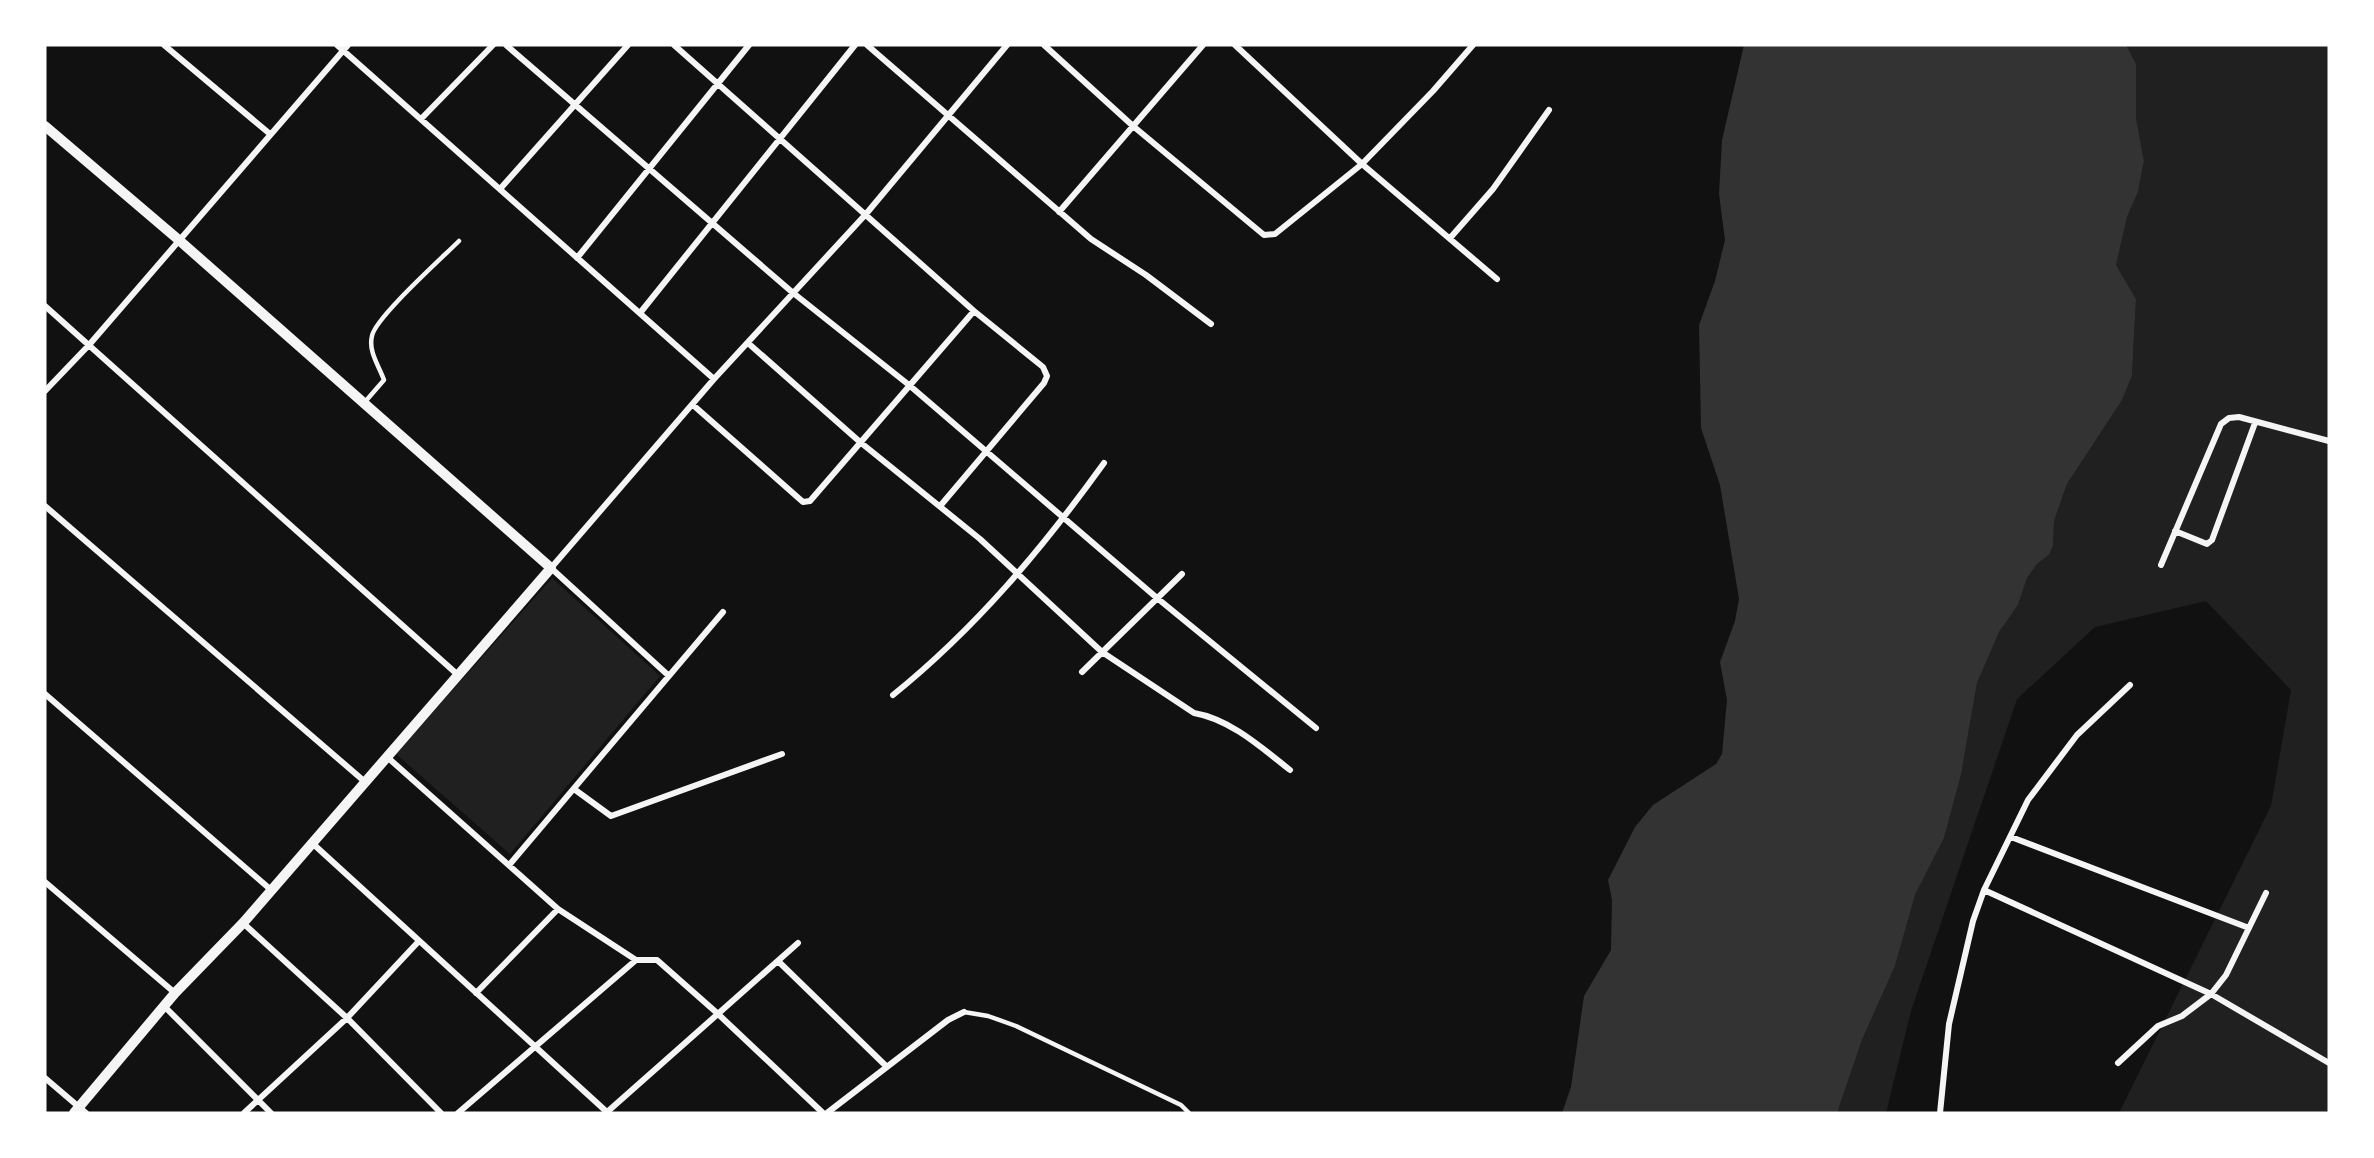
<svg xmlns="http://www.w3.org/2000/svg" width="2374" height="1158" font-family="'Space Grotesk',sans-serif">
<style>
.green{fill:#202020}
.water{fill:#333}
.lines{fill:none;stroke-linecap:round;stroke-linejoin:round}
.service{stroke:#f5f5f5;stroke-width:4.5}
.minor{stroke:#f5f5f5;stroke-width:6}
.tertiary{stroke:#f5f5f5;stroke-width:10}
</style>
<rect width="100%" height="100%" fill="#111"/>
<path class="green" d="M2126 45H2329V1113H2119L2271 806 2291 690 2206 601 2095 627 2017 699 1911 1011 1886 1113H1837L1862 1040 1895 966 1915 895 1944 838 1961 775 1977 683 1999 632 2018 605 2027 578 2037 564 2049 555 2053 546 2054 521 2067 484 2122 400 2132 376 2136 299 2116 265 2127 217 2138 192 2144 161 2136 118V65Z
M552 578 660 676 510 854 396 754Z"/>
<path class="water" d="M1744 45H2126L2136 64V118L2144 161 2138 192 2127 217 2116 265 2136 299 2132 376 2122 400 2067 484 2054 521 2053 546 2049 555 2037 564 2027 578 2018 605 1999 632 1977 683 1961 775 1944 838 1915 895 1895 966 1862 1040 1837 1113H1562L1571 1087 1584 996 1611 950 1612 900 1608 880 1635 827 1653 805 1716 764 1722 754 1727 700 1720 662 1735 621 1739 599 1720 485 1701 428 1699 325 1715 281 1725 240 1719 194 1722 140Z"/>
<g class="lines">
<path class="service" d="M364 403 384 380C379 366 368 351 372 336 375 318 442 258 459 241
M964 1012 988 1016 1016 1026 1181 1105 1189 1113"/>
<path class="minor" d="M164 45 270 134
M337 45 714 379
M506 45 792 292 909 385 1157 598 1316 728
M674 45 974 311 1043 367 1047 376 1044 383 941 505
M867 45 1091 239 1146 275 1211 324
M1044 45 1133 126 1264 235 1275 234 1362 164 1433 91 1473 45
M1235 45 1362 164 1497 279
M421 119 493 45
M500 189 628 45
M1059 212 1203 45
M1451 237 1493 189 1549 110
M577 258 749 45
M45 306 458 675
M640 313 855 45
M748 343 860 442 980 539 1102 652 1194 713C1230 719 1262 748 1290 770
M45 391 89 345 348 45
M693 405 803 502 810 501 974 311
M45 506 364 781
M2175 531 2207 544 2212 540 2255 423
M2161 565 2221 424 2229 418 2239 417 2329 441
M1082 672 1182 574
M669 676 551 568 714 379 866 214 1007 45
M45 694 270 889
M893 695C976 628 1042 549 1104 463
M386 756 558 909 636 960H657L717 1013 823 1113
M574 789 611 816 782 754
M2011 837 2249 928
M311 842 608 1113
M510 864 723 612
M45 882 175 993
M1984 890 2211 994 2226 975 2266 893
M243 923 347 1018 441 1113
M778 961 886 1066
M476 993 558 909
M164 1006 271 1113
M2118 1063 2158 1026 2182 1016 2211 994 2329 1063
M45 1078 86 1113
M244 1113 347 1018 419 941
M458 1113 636 960
M606 1113 798 943
M827 1113 948 1020 964 1012
M1940 1113 1949 1024 1973 921 1984 890 2028 800 2077 735 2130 685"/>
<path class="tertiary" d="M45 126 180 241 551 568 243 923 175 993 74 1113"/>
</g>
<rect width="2374" height="1158" fill="none" stroke="#ffffff" stroke-width="93"/>
</svg>
